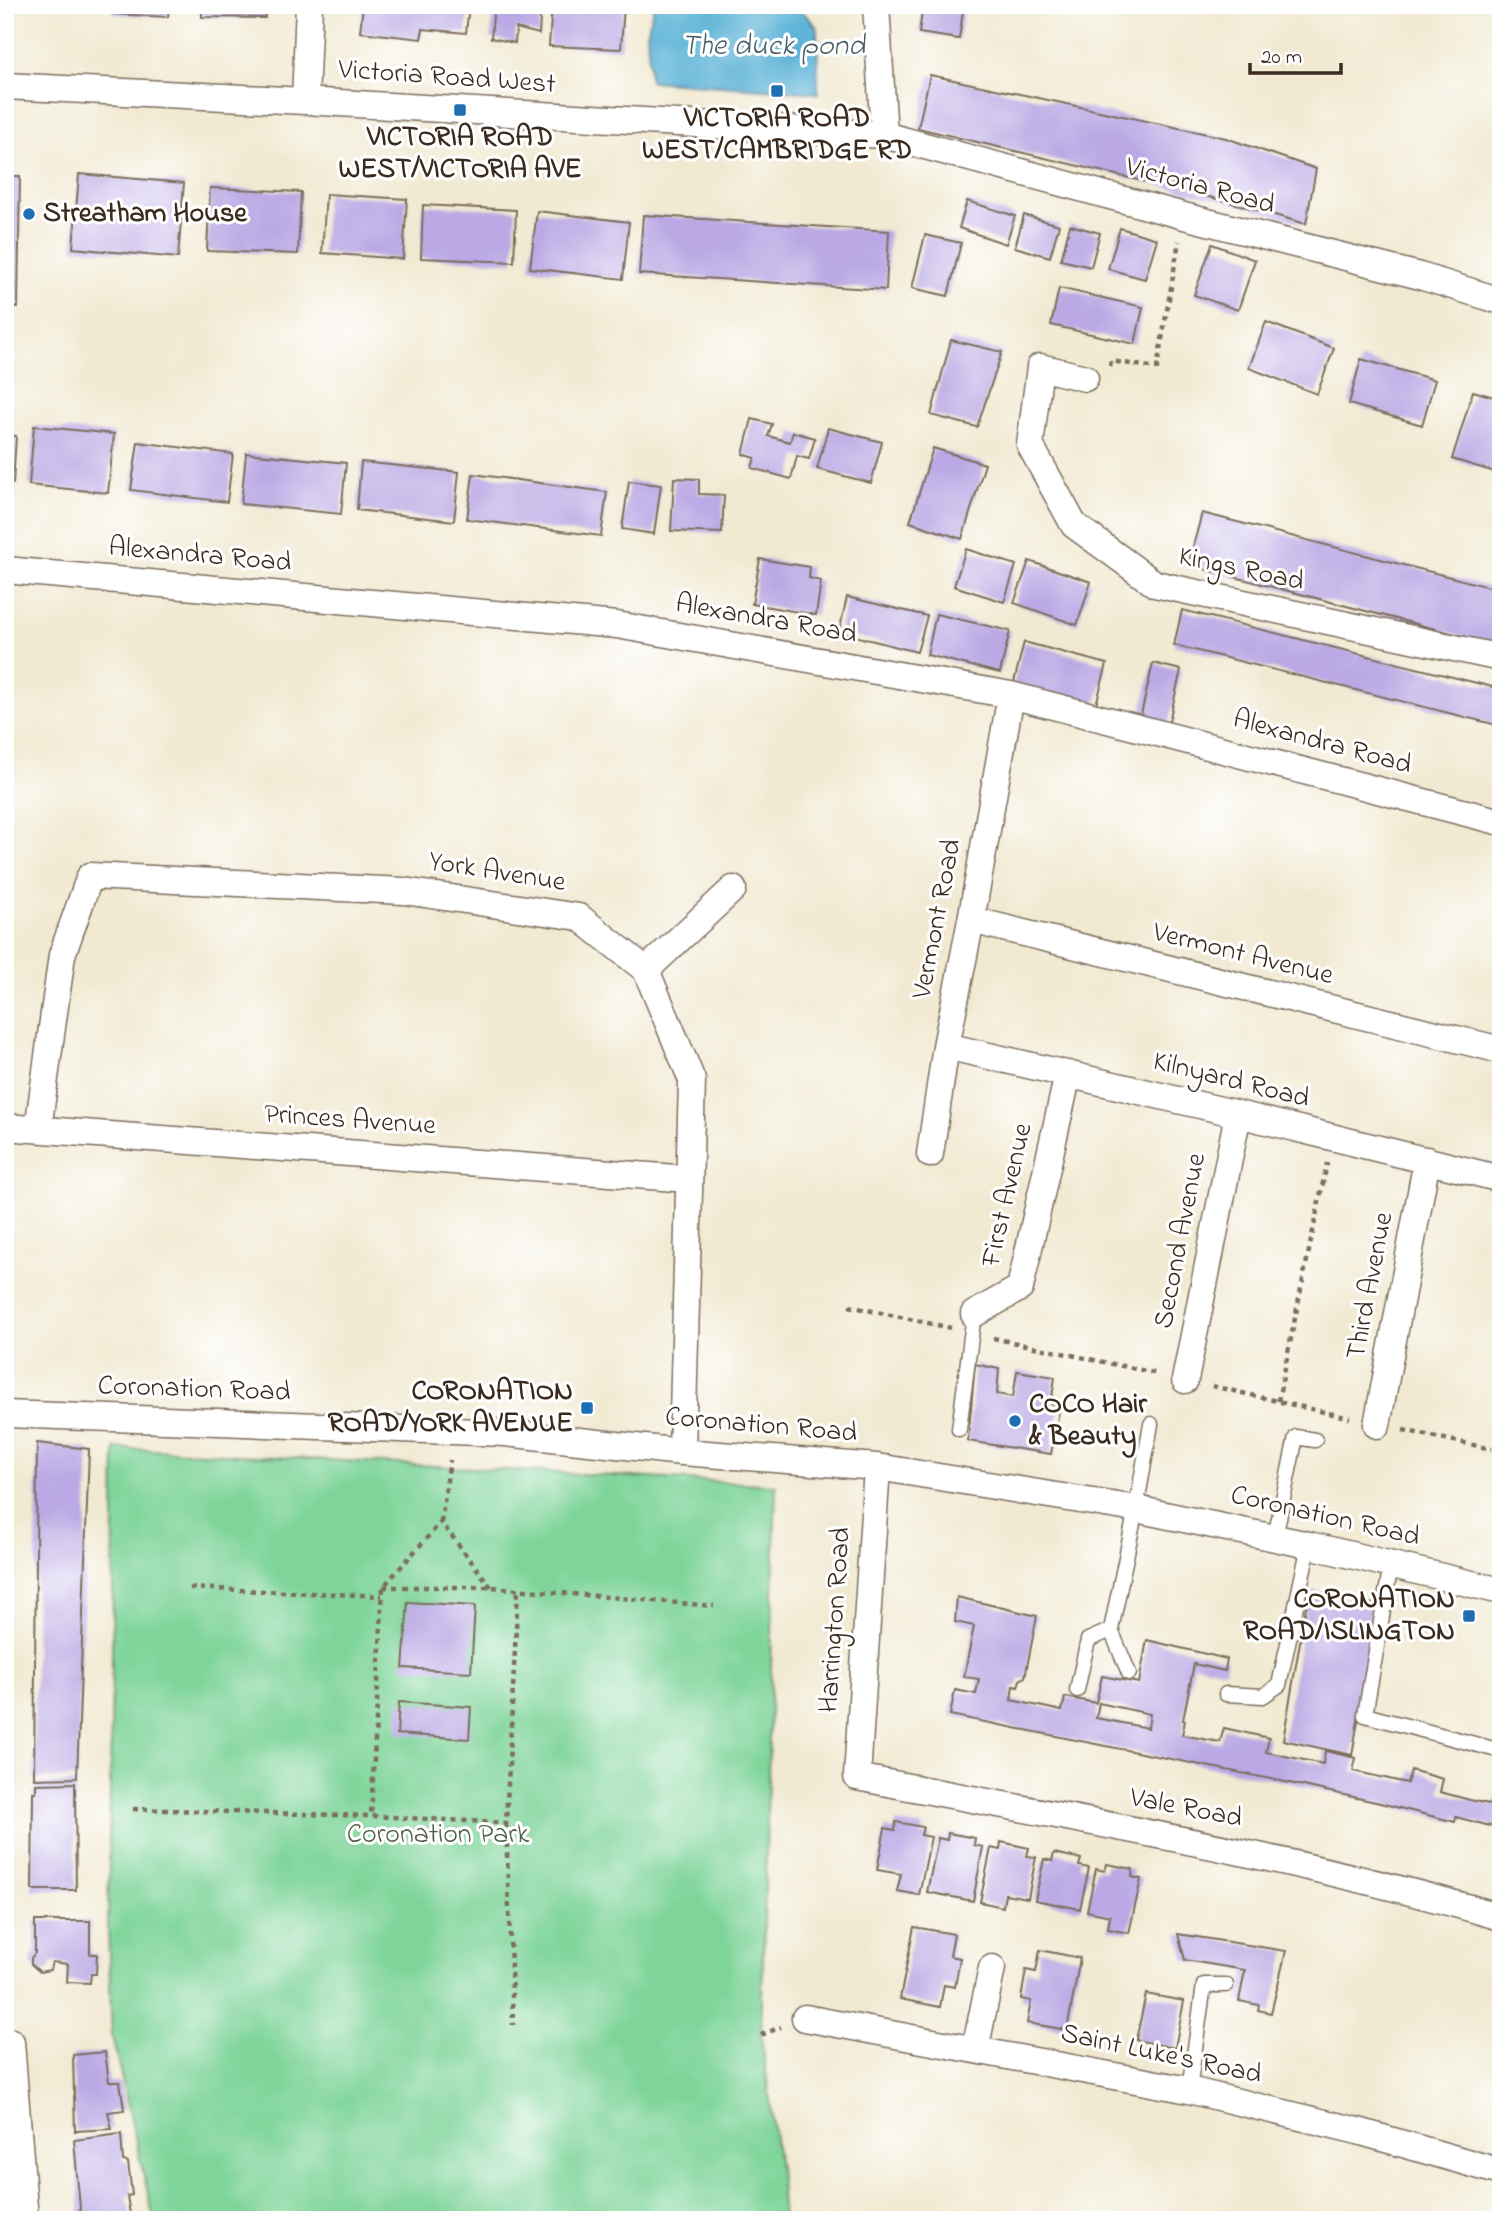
<svg xmlns="http://www.w3.org/2000/svg" width="1506" height="2225" font-family="'Indie Flower',sans-serif">
<style>
.green{fill:#7ed499;stroke:#5c7f5c;stroke-width:2}
.water{fill:#59b1d6;stroke:#4a6e7a;stroke-width:2}
.building{fill:#baa9e4;fill-rule:evenodd}
.lines{fill:none;stroke-linecap:round;stroke-linejoin:round}
.service-casing{stroke:#7b6d5d;stroke-width:17}
.minor-casing{stroke:#7b6d5d;stroke-width:29}
.path{stroke:#7b6d5d;stroke-width:4.5;stroke-dasharray:5 5;stroke-linecap:butt}
.service{stroke:#fff;stroke-width:14}
.minor{stroke:#fff;stroke-width:26}
.poi-dot{fill:#1f6fb2;stroke:#fff;stroke-width:2.5}
.labels{text-anchor:middle;dominant-baseline:central;stroke-width:6;stroke-linejoin:round;paint-order:stroke}
.street-label{font-size:28px;fill:#3b2a1e;stroke:#fff}
.poi-label{font-size:28px;font-weight:bold;fill:#3b2a1e;stroke:#fff}
.park-label{font-size:28px;fill:#4f5d43;stroke:#fff}
.water-label{font-size:30px;font-style:italic;fill:#476068;stroke:#fff}
</style>
<rect width="100%" height="100%" fill="#fff"/>
<filter id="ink" filterUnits="userSpaceOnUse"><feTurbulence type="fractalNoise" baseFrequency=".0143" numOctaves="2"/><feDisplacementMap in="SourceGraphic" scale="14" xChannelSelector="R" yChannelSelector="G"/><feConvolveMatrix kernelMatrix="1 2 1 2 8 2 1 2 1" color-interpolation-filters="sRGB"/></filter>
<filter id="wash" filterUnits="userSpaceOnUse"><feTurbulence type="fractalNoise" baseFrequency=".00686" numOctaves="4" result="noise"/><feDisplacementMap in="SourceGraphic" scale="28" xChannelSelector="R" yChannelSelector="G"/><feGaussianBlur stdDeviation="1.57" result="paint"/><feColorMatrix in="noise" values="0 0 0 0 0 0 0 0 0 0 0 0 0 0 0 0 0 1.4 0 .05"/><feComposite in="paint" operator="in"/></filter>
<g filter="url(#wash)">
<rect width="100%" height="100%" fill="#f1e9d1"/>
<path class="green" d="M115 1448 776 1485 761 2035 779 2168 783 2220H154L112 2036 108 1927Z"/>
<path class="water" d="M654 5H796L817 27 818 93 650 81 647 34Z"/>
<g id="blocks">
<path class="building" d="M113 5H169L168 17 113 14Z
M202 5H265V18L202 17Z
M363 5H469L466 33 423 29 421 39 360 32Z
M494 5H541L539 34 516 28 515 43 491 38Z
M552 5H624L621 49 549 46Z
M923 5H964L959 39 919 33Z
M930 75 1226 138 1316 169 1306 224 1226 201 918 128Z
M79 174 184 183 178 258 73 248Z
M5 176H20L18 308 5 307Z
M210 188 301 192 298 254 207 251Z
M326 194 407 199 403 259 322 253Z
M967 201 1015 216 1006 244 959 228Z
M423 205 516 210 514 262 421 258Z
M537 211 629 222 623 279 530 268Z
M643 215 889 231 886 290 639 274Z
M1024 215 1059 225 1050 257 1015 247Z
M1070 225 1100 233 1091 267 1061 260Z
M1120 228 1157 239 1145 279 1108 269Z
M925 235 961 243 948 296 912 288Z
M1212 244 1255 260 1238 310 1194 295Z
M1059 288 1143 307 1135 344 1051 325Z
M1266 322 1334 348 1317 394 1249 368Z
M951 340 1002 352 977 427 931 415Z
M1361 359 1435 380 1422 425 1349 404Z
M1473 391 1501 399V474L1452 459Z
M752 419 772 424 768 436 790 442 793 432 815 438 809 459 797 456 791 479 752 468 755 458 743 454Z
M34 426 114 434 108 493 29 485Z
M828 428 882 442 871 483 817 469Z
M5 435 16 436 13 484 5 483Z
M138 442 233 454 227 502 131 490Z
M933 448 985 464 962 539 910 522Z
M246 453 346 463 341 514 241 504Z
M361 462 459 472 454 521 357 510Z
M473 474 607 492 601 536 467 519Z
M674 478 699 479V494L724 495 722 533 671 531Z
M629 481 661 485 654 534 622 529Z
M1202 513 1501 590V646L1188 565Z
M966 549 1016 565 1004 602 954 586Z
M760 559 810 567 809 578 821 581 816 615 752 604Z
M1029 561 1091 582 1077 625 1014 603Z
M847 597 927 616 917 652 839 632Z
M1182 610 1501 689V726L1174 645Z
M936 614 1010 631 1000 673 927 655Z
M1024 642 1107 664 1095 708 1013 686Z
M1153 663 1181 670 1167 730 1139 723Z
M975 1364 999 1369 997 1394 1013 1397 1017 1371 1055 1377 1051 1404 1060 1406 1051 1454 968 1441Z
M37 1443 89 1449 77 1778 34 1779Z
M1309 1590 1378 1605 1352 1755 1283 1740Z
M957 1597 1037 1616 1025 1677 1020 1680 1018 1687 1013 1686 1011 1700 1062 1711 1065 1697 1096 1703 1102 1676 1139 1683 1147 1640 1227 1659 1225 1671 1194 1664 1183 1720 1185 1721 1182 1735 1220 1742 1224 1728 1269 1738 1266 1752 1323 1764 1325 1751 1356 1758 1353 1771 1407 1783 1411 1770 1443 1779 1440 1792 1470 1800 1494 1805 1498 1792H1501V1829L1456 1817 1455 1822 1380 1803 1281 1781 950 1715 955 1690 976 1694 979 1679 964 1677 974 1626 955 1622ZM1099 1703 1150 1714 1148 1728 1096 1718Z
M408 1602 475 1606 471 1672 403 1668Z
M399 1702 471 1707 469 1739 397 1734Z
M75 1783 76 1890H32L33 1792H36V1784Z
M896 1822 923 1827 921 1835 931 1837 919 1895 897 1891 901 1874 877 1870 885 1828 895 1830Z
M948 1833 975 1838 974 1845 983 1847 973 1901 927 1892 938 1838 947 1840Z
M1001 1842 1029 1848 1027 1856 1036 1857 1028 1898 1005 1894 1003 1907 980 1902 991 1848 1000 1850Z
M1054 1853 1081 1859 1079 1866 1089 1868 1080 1909 1035 1900 1044 1859 1052 1861Z
M1107 1864 1133 1869 1132 1877 1141 1879 1129 1933 1108 1929 1110 1916 1087 1911 1096 1869 1105 1871Z
M35 1921H90V1954H97L96 1974H91L90 1983 67 1982 68 1964 52 1962 50 1970 40 1972 31 1964V1958L35 1953Z
M914 1927 954 1934 950 1956 960 1958 955 1987 944 1985 940 2007 900 1999Z
M1178 1934 1286 1951 1271 2013 1258 2010 1259 2005 1239 2001 1245 1970 1185 1960Z
M1040 1950 1080 1958 1067 2030 1027 2023 1031 2001 1021 1999 1026 1970 1036 1972Z
M1146 1994 1184 2001 1175 2048 1136 2040Z
M105 2052 109 2082H120L124 2110 108 2112 112 2129 75 2131 73 2055Z
M121 2134 123 2161 128 2162 132 2195 127 2196 131 2220H81L74 2140Z"/>
</g>
</g>
<g filter="url(#ink)">
<use href="#blocks" fill-opacity="0" stroke="#7b6d5d" stroke-width="2"/>
<g class="lines">
<defs>
<path id="service" d="M959 1429 974 1314
M1275 1537 1296 1437 1315 1440
M1391 1564 1365 1715 1501 1751
M1111 1630 1129 1673
M1077 1690 1088 1640 1111 1630 1136 1509 1151 1424
M1226 1694 1263 1696 1279 1685 1309 1545
M1189 2090 1204 1985H1226"/>
<path id="minor" d="M876 5 884 135
M5 86 305 101 884 135 1184 216 1420 276 1501 301
M305 101 309 5
M1085 378 1040 367 1030 445 1074 525 1155 584 1501 658
M5 570 617 625 1011 695 1501 822
M971 920 1501 1050
M646 970 733 889
M946 1046 1238 1114 1501 1179
M5 1127 689 1179
M38 1129 62 955 90 876 404 891 579 917 646 970 692 1080 682 1452
M930 1154 946 1046 971 920 1011 695
M974 1314 1020 1288 1068 1074
M1185 1380 1238 1114
M5 1414 505 1433 682 1452 877 1467 1136 1509 1309 1545 1501 1591
M1377 1425 1427 1160
M877 1467 857 1777C1072 1819 1290 1855 1501 1917
M805 2018 1189 2090 1358 2131 1501 2172
M5 2042H11L25 2220
M975 2050 992 1968"/>
</defs>
<use href="#service" class="service-casing"/>
<use href="#minor" class="minor-casing"/>
<path class="path" d="M1110 366 1111 361 1157 368 1179 241
M849 1306 951 1328
M993 1338 1159 1374
M1212 1386 1350 1418
M1278 1401 1327 1163
M1403 1430 1492 1449
M441 1522 450 1460
M383 1587H491L714 1606
M491 1587 441 1522 383 1587 371 1816 506 1823 518 1590
M190 1588 382 1596
M133 1809 371 1816
M506 1823 513 2025
M761 2035 781 2027"/>
<use href="#service" class="service"/>
<use href="#minor" class="minor"/>
</g>
</g>
<g class="poi-dot">
<rect x="770" y="84" width="14" height="14" rx="3.5"/>
<rect x="453" y="103" width="14" height="14" rx="3.5"/>
<circle cx="29" cy="214" r="7"/>
<rect x="580" y="1401" width="14" height="14" rx="3.5"/>
<circle cx="1015" cy="1421" r="7"/>
<rect x="1462" y="1609" width="14" height="14" rx="3.5"/>
</g>
<g class="labels">
<g class="street-label">
<text transform="translate(447 78) rotate(4)">Victoria Road West</text>
<text transform="translate(1200 187) rotate(15)">Victoria Road</text>
<text transform="translate(200 556) rotate(5)">Alexandra Road</text>
<text transform="translate(1241 570) rotate(12)">Kings Road</text>
<text transform="translate(766 620) rotate(10)">Alexandra Road</text>
<text transform="translate(1322 743) rotate(15)">Alexandra Road</text>
<text transform="translate(497 873) rotate(9)">York Avenue</text>
<text transform="translate(938 919) rotate(-79)">Vermont Road</text>
<text transform="translate(1243 955) rotate(14)">Vermont Avenue</text>
<text transform="translate(1231 1081) rotate(14)">Kilnyard Road</text>
<text transform="translate(350 1121) rotate(4)">Princes Avenue</text>
<text transform="translate(1008 1195) rotate(-77)">First Avenue</text>
<text transform="translate(1181 1241) rotate(-79)">Second Avenue</text>
<text transform="translate(1371 1286) rotate(-79)">Third Avenue</text>
<text transform="translate(194 1390) rotate(2)">Coronation Road</text>
<text transform="translate(761 1426) rotate(5)">Coronation Road</text>
<text transform="translate(1325 1517) rotate(13)">Coronation Road</text>
<text transform="translate(836 1620) rotate(-86)">Harrington Road</text>
<text transform="translate(1186 1809) rotate(11)">Vale Road</text>
<text transform="translate(1161 2055) rotate(12)">Saint Luke's Road</text>
</g>
<g class="poi-label">
<text x="777" y="119">VICTORIA ROAD<tspan x="777" dy="32">WEST/CAMBRIDGE RD</tspan></text>
<text x="460" y="138">VICTORIA ROAD<tspan x="460" dy="32">WEST/VICTORIA AVE</tspan></text>
<text x="43" y="214" text-anchor="start">Streatham House</text>
<text x="573" y="1392" text-anchor="end">CORONATION<tspan x="573" dy="32">ROAD/YORK AVENUE</tspan></text>
<text x="1029" y="1405" text-anchor="start">COCO Hair<tspan x="1029" dy="32">&amp; Beauty</tspan></text>
<text x="1455" y="1600" text-anchor="end">CORONATION<tspan x="1455" dy="32">ROAD/ISLINGTON</tspan></text>
</g>
<g class="park-label">
<text x="438" y="1835">Coronation Park</text>
</g>
<g class="water-label">
<text x="773" y="47">The duck pond</text>
</g>
</g>
<rect width="1506" height="2225" fill="none" stroke="#fff" stroke-width="28"/>
<path d="M1250 63v10h91v-10" fill="none" stroke="#3b2a1e" stroke-width="3.5"/>
<text x="1261" y="63" font-size="21" fill="#3b2a1e" stroke="#ffffff" stroke-width="5" paint-order="stroke">20 m</text>
</svg>
